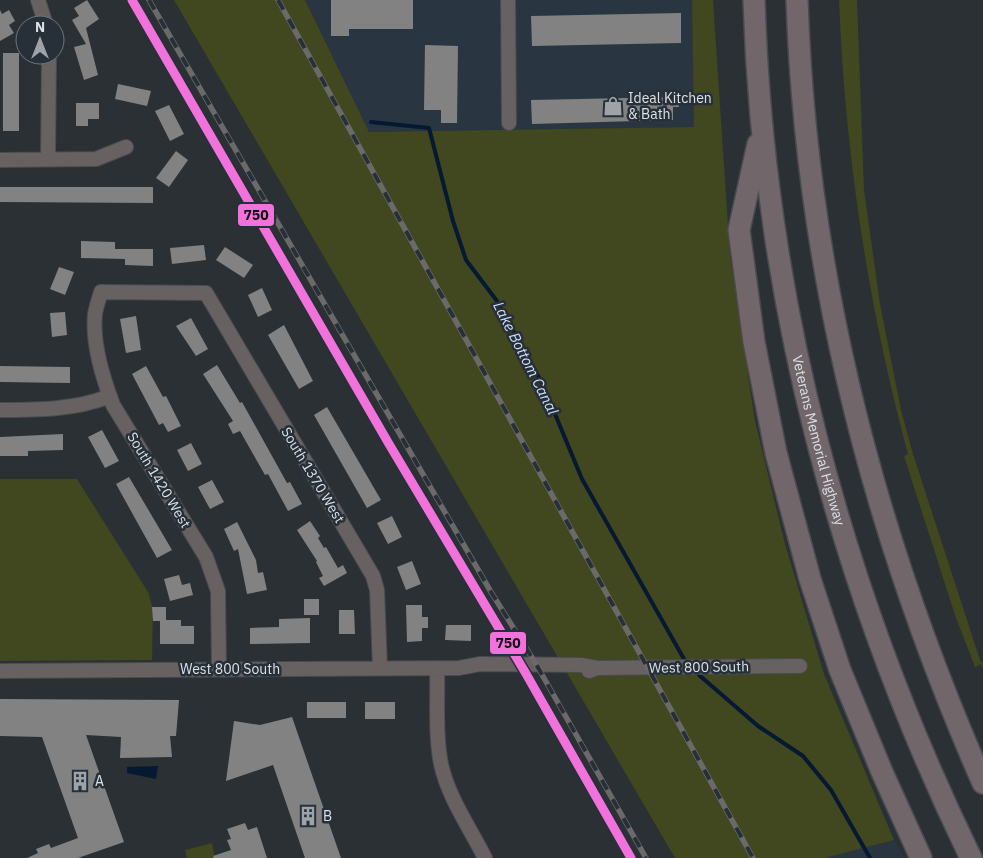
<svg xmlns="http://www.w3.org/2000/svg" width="983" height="858" font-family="'IBM Plex Sans',sans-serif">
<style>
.built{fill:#293642}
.green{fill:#41471e}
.water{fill:#051932}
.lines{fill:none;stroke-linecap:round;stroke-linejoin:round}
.stream{stroke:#051932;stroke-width:4}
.building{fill:#828282}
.minor-casing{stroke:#484c50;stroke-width:16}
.highway-casing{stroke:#484c50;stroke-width:24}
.minor{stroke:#676162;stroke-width:14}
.highway{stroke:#71676a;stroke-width:21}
.rail-casing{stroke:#6c696b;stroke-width:5.5}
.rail{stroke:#273038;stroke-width:4;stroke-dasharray:11;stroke-linecap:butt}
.rail-1-casing{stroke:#273038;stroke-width:12}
.rail-1{stroke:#f172db;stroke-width:9}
.labels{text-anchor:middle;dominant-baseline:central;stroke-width:5;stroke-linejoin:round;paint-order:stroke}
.poi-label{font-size:14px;fill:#dbe1e6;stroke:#273038;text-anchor:start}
.street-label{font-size:14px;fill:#dbe1e6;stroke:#273038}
.water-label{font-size:15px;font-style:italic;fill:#cadffa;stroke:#273038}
.line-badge{stroke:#273038;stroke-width:2}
.pale-badge-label{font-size:14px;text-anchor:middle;font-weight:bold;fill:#111}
</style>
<rect width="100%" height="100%" fill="#2b3034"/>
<path class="built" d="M305 0H692L695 127 368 132Z
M894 840 904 858H825Z"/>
<path class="green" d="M174 0H305L369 132 694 127 692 0H713L730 256 755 421 785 544 824 674 894 840 825 858H675Z
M839 0H857L864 190 880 304 901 410 913 454 981 663 983 660V668L981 664 975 667 955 615 904 456 908 454C868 306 845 154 839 0Z
M0 479H77L148 592 153 609 152 660 0 661Z
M212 843 215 858H187L185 850Z"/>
<path class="water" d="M158 766 156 779 127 773V767Z"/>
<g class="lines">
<path class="stream" d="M371 122 429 128 453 221 466 260 497 301 543 385 582 479 684 659
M699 675 758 726 803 756 831 790 870 858"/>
</g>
<path class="building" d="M87 0 99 19 86 28 98 75 84 80 74 47 86 44 72 20 79 16 74 8Z
M331 0H413V29H349V36H331Z
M0 10 2 14 9 10 15 21 9 25 14 33 0 41Z
M681 13V43L532 46 531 16Z
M425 45 458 46 457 123H441V110H424Z
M3 53H19V131H3Z
M118 84 151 91 147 106 115 99Z
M678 97 679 107H673V120L532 124 531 100Z
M76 103H99V119H88V126H76Z
M169 105 184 134 170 141 155 111Z
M176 151 188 160 169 187 156 178Z
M0 187H153V203L0 202Z
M81 241 115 242V249H153V266L125 265V259L81 258Z
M204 245 206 260 172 264 170 248Z
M225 247 253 265 244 278 216 260Z
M59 267 74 272 65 295 50 289Z
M262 288 272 310 258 317 248 295Z
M65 312 67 335 52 337 50 313Z
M136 316 141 350 126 353 120 319Z
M191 318 208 349 196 356 176 326Z
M284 325 313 381 299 389 268 335Z
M217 365 240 403 242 402 287 483 290 482 302 504 288 511 268 474 265 475 240 431 233 434 228 424 233 421 203 374Z
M0 366 70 367V383L0 382Z
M146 366 163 397 166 396 181 426 168 432 163 423 159 425 132 374Z
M327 407 381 500 367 508 314 415Z
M102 430 119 461 105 468 88 437Z
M63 434V450L28 451V456H0V437Z
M191 443 202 464 188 471 177 450Z
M129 477 172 550 157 558 116 484Z
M212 480 224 502 210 509 198 487Z
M392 516 402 537 388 544 377 523Z
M310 521 320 536 318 538 324 548 326 547 338 568 343 565 347 573 324 586 319 578 323 576 316 562 317 561 297 530Z
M237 522 256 560 258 573 263 572 267 590 247 594 238 549 234 551 224 529Z
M412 561 421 584 406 590 397 567Z
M179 575 182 585 190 583 193 595 170 601 164 579Z
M304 599H319V615H304Z
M406 605H422V617H428V628H422V641L407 642Z
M152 607H166V620H181V626H194V644H160V621H153Z
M339 610H354L355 634H339Z
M310 618V643L250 644V628L279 627V619Z
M446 625H471V641L445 640Z
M0 699 179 700 176 736H170L172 757 120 758 121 737 86 735 124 842 78 858H27L38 853 36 849 49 844 51 848 78 838 42 737 0 736Z
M307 702H346V718H307Z
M365 702H395V719H365Z
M292 717 311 772 341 858H305L273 765 226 781 234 721 260 725Z
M245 823 248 830 257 827 267 858H214L213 856 231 850 227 840 231 839 227 829Z"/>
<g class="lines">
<defs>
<path id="minor" d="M38 0 46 25
M508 0 509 123
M48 159 49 55
M0 160 96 159 126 147
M0 410C37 410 75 410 110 396
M437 668C438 700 435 733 441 764 448 797 470 828 485 858
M219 669 218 591 206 557 113 405C103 378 92 344 95 314 96 307 99 299 101 292L206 293 373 576 377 590 380 668
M0 671 459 668 480 664 581 665 597 668
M589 671 597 668 800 666"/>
<g id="highway">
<path id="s1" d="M754 0C763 298 841 591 971 858"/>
<path d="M797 0C806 273 873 533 983 783"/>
<path d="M758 144 739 230 754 342 776 453 810 579 840 670 882 772 921 858"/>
</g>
</defs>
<use href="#minor" class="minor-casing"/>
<use href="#highway" class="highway-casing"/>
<use href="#minor" class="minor"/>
<use href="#highway" class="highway"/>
<defs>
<path id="rail" d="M149 0 491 592 536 664 646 858
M278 0 753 858"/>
</defs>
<use href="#rail" class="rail-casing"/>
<use href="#rail" class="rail"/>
<defs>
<path id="rail-1" d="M132 0 389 444 525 672 631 858"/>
</defs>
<use href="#rail-1" class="rail-1-casing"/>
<use href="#rail-1" class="rail-1"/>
</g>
<defs>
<symbol id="shop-bare" viewBox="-9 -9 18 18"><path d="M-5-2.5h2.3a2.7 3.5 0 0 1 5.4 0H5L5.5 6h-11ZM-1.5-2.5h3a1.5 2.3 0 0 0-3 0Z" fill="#9da3a8" stroke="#273038" stroke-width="2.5" paint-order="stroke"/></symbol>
<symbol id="building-bare" viewBox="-9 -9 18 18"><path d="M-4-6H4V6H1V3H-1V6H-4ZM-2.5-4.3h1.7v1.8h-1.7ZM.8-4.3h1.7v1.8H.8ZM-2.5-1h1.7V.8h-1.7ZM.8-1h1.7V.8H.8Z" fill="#9da3a8" stroke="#273038" stroke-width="2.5" paint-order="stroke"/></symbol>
</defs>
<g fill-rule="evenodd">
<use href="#shop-bare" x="599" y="92" width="28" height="28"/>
<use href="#building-bare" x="66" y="767" width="28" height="28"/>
<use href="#building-bare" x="294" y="802" width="28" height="28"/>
</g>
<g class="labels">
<g class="poi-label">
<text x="628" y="98">Ideal Kitchen<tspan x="628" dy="16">&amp; Bath</tspan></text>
<text x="95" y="781">A</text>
<text x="323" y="816">B</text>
</g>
<g class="street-label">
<text stroke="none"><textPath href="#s1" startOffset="446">Veterans Memorial Highway</textPath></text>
<text transform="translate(313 475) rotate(59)">South 1370 West</text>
<text transform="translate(159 480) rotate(59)">South 1420 West</text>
<text transform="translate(699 667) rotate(-1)">West 800 South</text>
<text x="230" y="669">West 800 South</text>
</g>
<g class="water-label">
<text transform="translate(526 358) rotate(63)">Lake Bottom Canal</text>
</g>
</g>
<g class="line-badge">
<rect x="237" y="203" width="38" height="24" rx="5" fill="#f172db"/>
<rect x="489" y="631" width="38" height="24" rx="5" fill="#f172db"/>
</g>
<g class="pale-badge-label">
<text x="256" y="220">750</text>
<text x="508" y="648">750</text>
</g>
<g transform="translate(40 40)"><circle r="24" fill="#273038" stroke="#6f777e"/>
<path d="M0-4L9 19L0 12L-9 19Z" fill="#9da3a8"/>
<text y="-8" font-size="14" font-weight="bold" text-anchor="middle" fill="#dbe1e6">N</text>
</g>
</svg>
